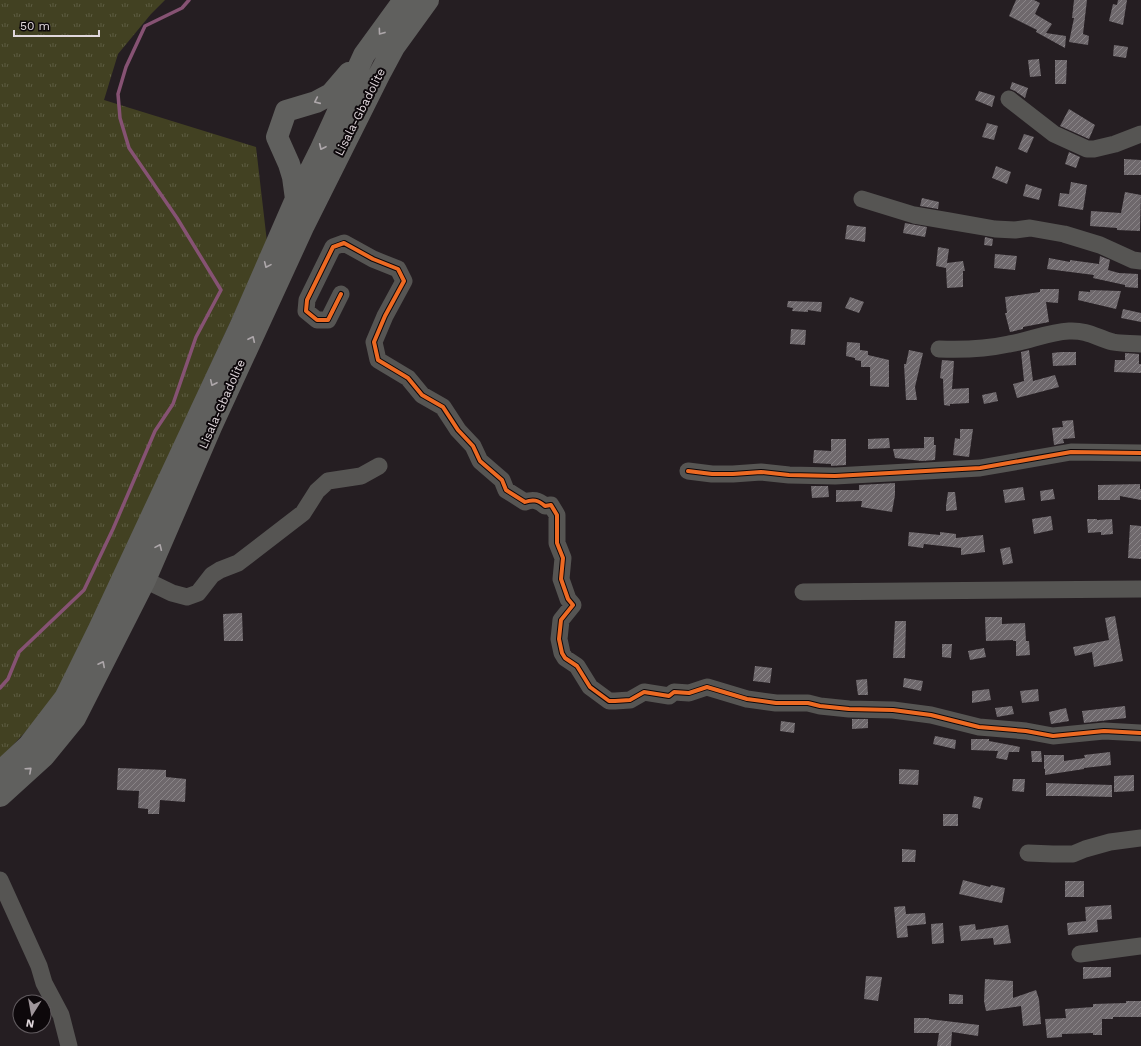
<svg xmlns="http://www.w3.org/2000/svg" width="1141" height="1046" font-family="'Work Sans',sans-serif">
<style>
.grass{fill:url(#grass-tufts)}
.lines{fill:none;stroke-linecap:round;stroke-linejoin:round}
.stream{stroke:#865273;stroke-width:3.5}
.building{fill:url(#building-hatch)}
.minor{stroke:#565553;stroke-width:17}
.major{stroke:#60605e;stroke-width:22}
.cycleway-casing{stroke:#0d080b;stroke-width:6}
.cycleway{stroke:#ed6a23;stroke-width:4}
.oneway{stroke:#ada7aa}
.labels{text-anchor:middle;dominant-baseline:central;stroke-width:4;stroke-linejoin:round;paint-order:stroke}
.street-label{font-size:12px;fill:#e0d7dc;stroke:#0d080b}
</style>
<defs>
<pattern id="grass-tufts" width="24" height="20" patternUnits="userSpaceOnUse"><rect width="24" height="20" fill="#424122"/><path d="M3 7l-1-3M5 7V3M7 7l1-3M15 17l-1-3M17 17v-4M19 17l1-3" fill="none" stroke="#5d5c42"/></pattern>
<pattern id="building-hatch" width="6" height="6" patternUnits="userSpaceOnUse"><rect width="6" height="6" fill="#6e686c"/><path d="M-1 1l2-2M0 6l6-6M5 7l2-2" fill="none" stroke="#898487"/></pattern>
</defs>
<rect width="100%" height="100%" fill="#251e22"/>
<path class="grass" d="M0 0H165L151 14 118 54 104 100 256 147 267 242 59 696 0 759Z"/>
<g class="lines">
<path class="stream" d="M0 688 8 679 19 652 84 590 113 529 155 431 173 404 196 337 221 290 177 218 129 148 120 118 118 94 126 67 145 26 182 8 189 0"/>
</g>
<path class="building" d="M1016 0H1034L1040 3 1035 14 1052 24 1046 33 1066 36 1065 48 1036 32 1037 30 1009 16Z
M1074 0H1087L1083 34 1089 36 1088 45 1069 42 1074 18H1072Z
M1118 0H1127L1123 25 1109 21 1113 4 1117 5Z
M1114 45 1128 47 1126 58 1113 56Z
M1039 59 1041 76 1030 77 1028 60Z
M1055 60H1067L1066 84H1055Z
M1012 82 1028 88 1025 98 1015 91 1010 89Z
M979 91 995 96 992 107 975 100Z
M1069 109 1095 125 1089 139 1060 126Z
M987 123 998 126 994 140 982 137Z
M1024 134 1034 137 1027 153 1018 149Z
M1069 152 1080 157 1076 168 1065 164Z
M1124 159 1141 160V175H1124Z
M996 166 1011 172 1007 184 992 178Z
M1071 182 1087 185 1083 210 1058 206 1060 193 1069 194Z
M1026 184 1042 189 1039 200 1023 196Z
M1125 192 1141 195 1140 231 1117 230V228L1090 226 1091 211 1121 213Z
M922 198 939 202 938 209 920 206Z
M905 223 927 227 925 237 903 233Z
M847 225 866 227 865 242 845 239Z
M985 237 993 239 992 246 984 245Z
M938 247 949 249 947 263 963 261 965 271H963V287L947 288 946 268 936 266Z
M995 254 1017 256 1015 270 994 268Z
M1100 256 1110 260 1108 270 1119 273 1138 274V288L1125 287V285L1093 278 1094 275 1047 269 1049 258 1070 262V260L1099 264Z
M1040 289H1059L1058 303 1046 302 1049 322 1023 327V329L1010 332 1005 313H1007L1005 297 1040 292Z
M1090 290 1121 291 1116 309 1078 300 1079 291 1090 292Z
M850 297 864 302 859 313 845 308Z
M788 301 822 302 821 312 808 310V312L792 311 793 308 787 307Z
M1123 309 1141 313V322L1121 318Z
M791 329 806 330 805 345 790 344Z
M847 342 860 343V350L868 351V355L889 360V387L870 386V367H861V361L855 360V358L846 356Z
M909 350 923 353 915 387 917 400H906L904 364H906Z
M1029 350 1033 381 1055 375 1059 387 1017 398 1013 384 1024 381 1021 352Z
M1061 352H1076V365L1053 366 1052 353Z
M1125 353 1139 354V364H1141V373L1114 372 1115 360H1125Z
M942 360 954 361 952 389 969 388V403L950 404V406L944 405 943 379 940 378Z
M996 392 998 401 984 404 982 395Z
M1073 420 1075 438 1063 439 1064 443 1054 445 1052 428 1063 427 1062 421Z
M960 429H973L969 457 953 455 955 438 960 439Z
M924 437H934V445H936L935 460 922 461 895 458 893 449 924 448Z
M889 438 890 448 868 449V439Z
M831 439H846V465L831 466V464L813 463 814 450 831 451Z
M895 483V495L892 512 861 507 862 501 836 502V490H859V485Z
M1140 484V489H1141V500L1120 496V500H1098V485Z
M811 486H828L829 497 812 498Z
M1023 487 1025 500 1005 503 1003 490Z
M1053 489 1055 499 1041 501 1040 491Z
M948 492H955L957 510 946 511V506Z
M1051 516 1053 530 1034 534 1032 519Z
M1087 519H1097V520L1112 519 1113 534 1101 535V532L1088 533Z
M1130 525 1141 526V559L1128 558Z
M909 532 940 535V532L956 534V538L983 535 985 552 961 555V548L924 544 923 548 908 546Z
M1010 547 1013 563 1003 565 1000 549Z
M242 613 243 641H224L223 614Z
M1115 616 1123 661 1094 667 1092 652 1075 656 1073 647 1109 640 1105 618Z
M985 617H1002V624L1025 623 1026 641H1029L1030 655 1016 656V641H1013V640L986 641Z
M895 621H906L905 658H893Z
M942 644H952L951 658 942 657Z
M984 648 986 657 970 660 968 651Z
M755 666 772 668 770 683 753 681Z
M904 678 923 681 921 691 903 687Z
M867 679 868 695H858L856 680Z
M989 689 991 700 972 703V691Z
M1038 689 1039 701 1022 703 1020 691Z
M1012 706 1014 714 997 717 995 708Z
M1125 706 1126 718 1084 723 1082 711Z
M1066 708 1069 721 1051 724 1049 712Z
M852 719H868V728L852 729Z
M781 721 795 723 794 733 780 731Z
M935 736 956 740 955 749 933 744Z
M971 739H989V741L1020 747 1019 752H1009L1007 760 996 758 998 751 971 750Z
M1031 751H1041L1042 762H1032Z
M1110 752 1111 765 1084 768V769L1045 775V769H1044V755H1064V761L1085 758 1084 755Z
M118 768 166 770V777L186 779 185 802 160 800 159 814H148V809L138 808 139 791 117 790Z
M899 769 919 770 918 785 899 784Z
M1134 775V791L1114 792V776Z
M1013 779H1025L1024 792 1012 791Z
M1046 783 1112 785V797L1074 796H1046Z
M974 796 983 798 980 809 972 807Z
M943 814H958V826H943Z
M902 849 916 850 915 862H902Z
M963 880 990 887 991 885 1005 888 1002 903 982 899 959 894Z
M1065 881H1084V897H1065Z
M1111 905 1112 919 1097 920 1098 932 1068 935 1067 923 1086 921 1085 907Z
M905 906 906 914 925 913 926 924 907 926 908 937 897 938 894 907Z
M943 923 944 943 932 944 931 924Z
M975 924 976 930 1008 925 1011 943 994 945 993 938 961 941 959 926Z
M1083 967H1111V977L1083 979Z
M866 976 882 977 878 1001 864 999Z
M985 979 1013 981V998L1036 990 1039 999 1041 1024 1023 1026 1021 1006 986 1011 984 1001Z
M949 994 963 995V1004H949Z
M1126 1001H1141V1017H1113V1019H1102V1035H1093V1033L1062 1034V1037L1047 1038 1045 1019 1066 1018 1065 1009 1093 1007V1004L1126 1003Z
M914 1018H929V1019L979 1025 978 1036 952 1032 951 1046H937L939 1033H914Z"/>
<g class="lines">
<path class="minor" d="M1009 99 1054 134 1087 149H1094L1115 144 1141 134
M862 199 914 215 949 221 995 229 1015 230 1030 228 1064 234 1100 245 1133 260 1141 261
M341 294 328 320H317L306 311 307 300 333 247 344 243 373 259 398 269 404 281 385 316 374 342 378 360 408 378 422 395 443 407 458 430 473 446 480 461 502 480 506 490 525 502C533 499 538 500 545 506L551 505 557 515V543L563 558 561 579 568 599 573 605 561 620 559 639 562 653 565 658 577 666 590 687 609 701H615L630 700 644 692 669 696 674 692 689 693 707 687 747 699 776 703H808L820 706 849 709 893 710 931 715 979 727 1026 731 1053 736 1104 731 1141 733
M939 349C963 350 986 349 1009 344 1029 341 1048 332 1069 331 1088 330 1097 338 1113 342 1122 344 1132 343 1141 344
M688 471 712 474H733L761 472 789 475 835 476 980 468 1071 452 1141 453
M145 580 172 593 187 597 198 593 212 575 220 570 238 563 303 513 317 491 328 481 361 476 379 466
M803 592 1141 589
M1028 853 1053 854H1073L1085 849 1110 842 1141 838
M0 880 39 966 44 983 61 1015 69 1046
M1080 954 1141 946"/>
<path class="major" d="M296 199 293 177 289 164 277 137 286 111 316 102 331 94 349 73
M0 772 29 745 65 698 99 629 241 325 296 199 320 151 364 55 404 0
M0 796 44 756 75 718 145 580 211 427 304 225 379 75 394 47 428 0"/>
<defs>
<path id="cycleway" d="M341 294 328 320H317L306 311 307 300 333 247 344 243 373 259 398 269 404 281 385 316 374 342 378 360 408 378 422 395 443 407 458 430 473 446 480 461 502 480 506 490 525 502C533 499 538 500 545 506L551 505 557 515V543L563 558 561 579 568 599 573 605 561 620 559 639 562 653 565 658 577 666 590 687 609 701H615L630 700 644 692 669 696 674 692 689 693 707 687 747 699 776 703H808L820 706 849 709 893 710 931 715 979 727 1026 731 1053 736 1104 731 1141 733
M688 471 712 474H733L761 472 789 475 835 476 980 468 1071 452 1141 453"/>
</defs>
<use href="#cycleway" class="cycleway-casing"/>
<use href="#cycleway" class="cycleway"/>
</g>
<defs><path id="oneway-chevron" d="M-2-3.5L2.5 0L-2 3.5" fill="none" stroke-width="1.6" stroke-linecap="round" stroke-linejoin="round"/></defs>
<g class="oneway">
<use href="#oneway-chevron" transform="translate(381 32) rotate(126)"/>
<use href="#oneway-chevron" transform="translate(317 101) rotate(156)"/>
<use href="#oneway-chevron" transform="translate(322 147) rotate(115)"/>
<use href="#oneway-chevron" transform="translate(267 265) rotate(114)"/>
<use href="#oneway-chevron" transform="translate(252 339) rotate(-65)"/>
<use href="#oneway-chevron" transform="translate(213 383) rotate(115)"/>
<use href="#oneway-chevron" transform="translate(159 547) rotate(-66)"/>
<use href="#oneway-chevron" transform="translate(102 664) rotate(-63)"/>
<use href="#oneway-chevron" transform="translate(29 770) rotate(-42)"/>
</g>
<g class="labels">
<g class="street-label">
<text transform="translate(360 112) rotate(-63)">Lisala-Gbadolite</text>
<text transform="translate(222 404) rotate(-66)">Lisala-Gbadolite</text>
</g>
</g>
<g transform="translate(32 1014) rotate(191)"><circle r="19" fill="#0d080b" stroke="#615b5f"/>
<path d="M0-3L7 15L0 10L-7 15Z" fill="#9f969b"/>
<text y="-6" font-size="11" font-weight="bold" text-anchor="middle" fill="#e0d7dc">N</text>
</g>
<path d="M14 30v6h85v-6" fill="none" stroke="#e0d7dc" stroke-width="2"/>
<text x="20" y="30" font-size="12" fill="#e0d7dc" stroke="#0d080b" stroke-width="3" paint-order="stroke">50 m</text>
</svg>
